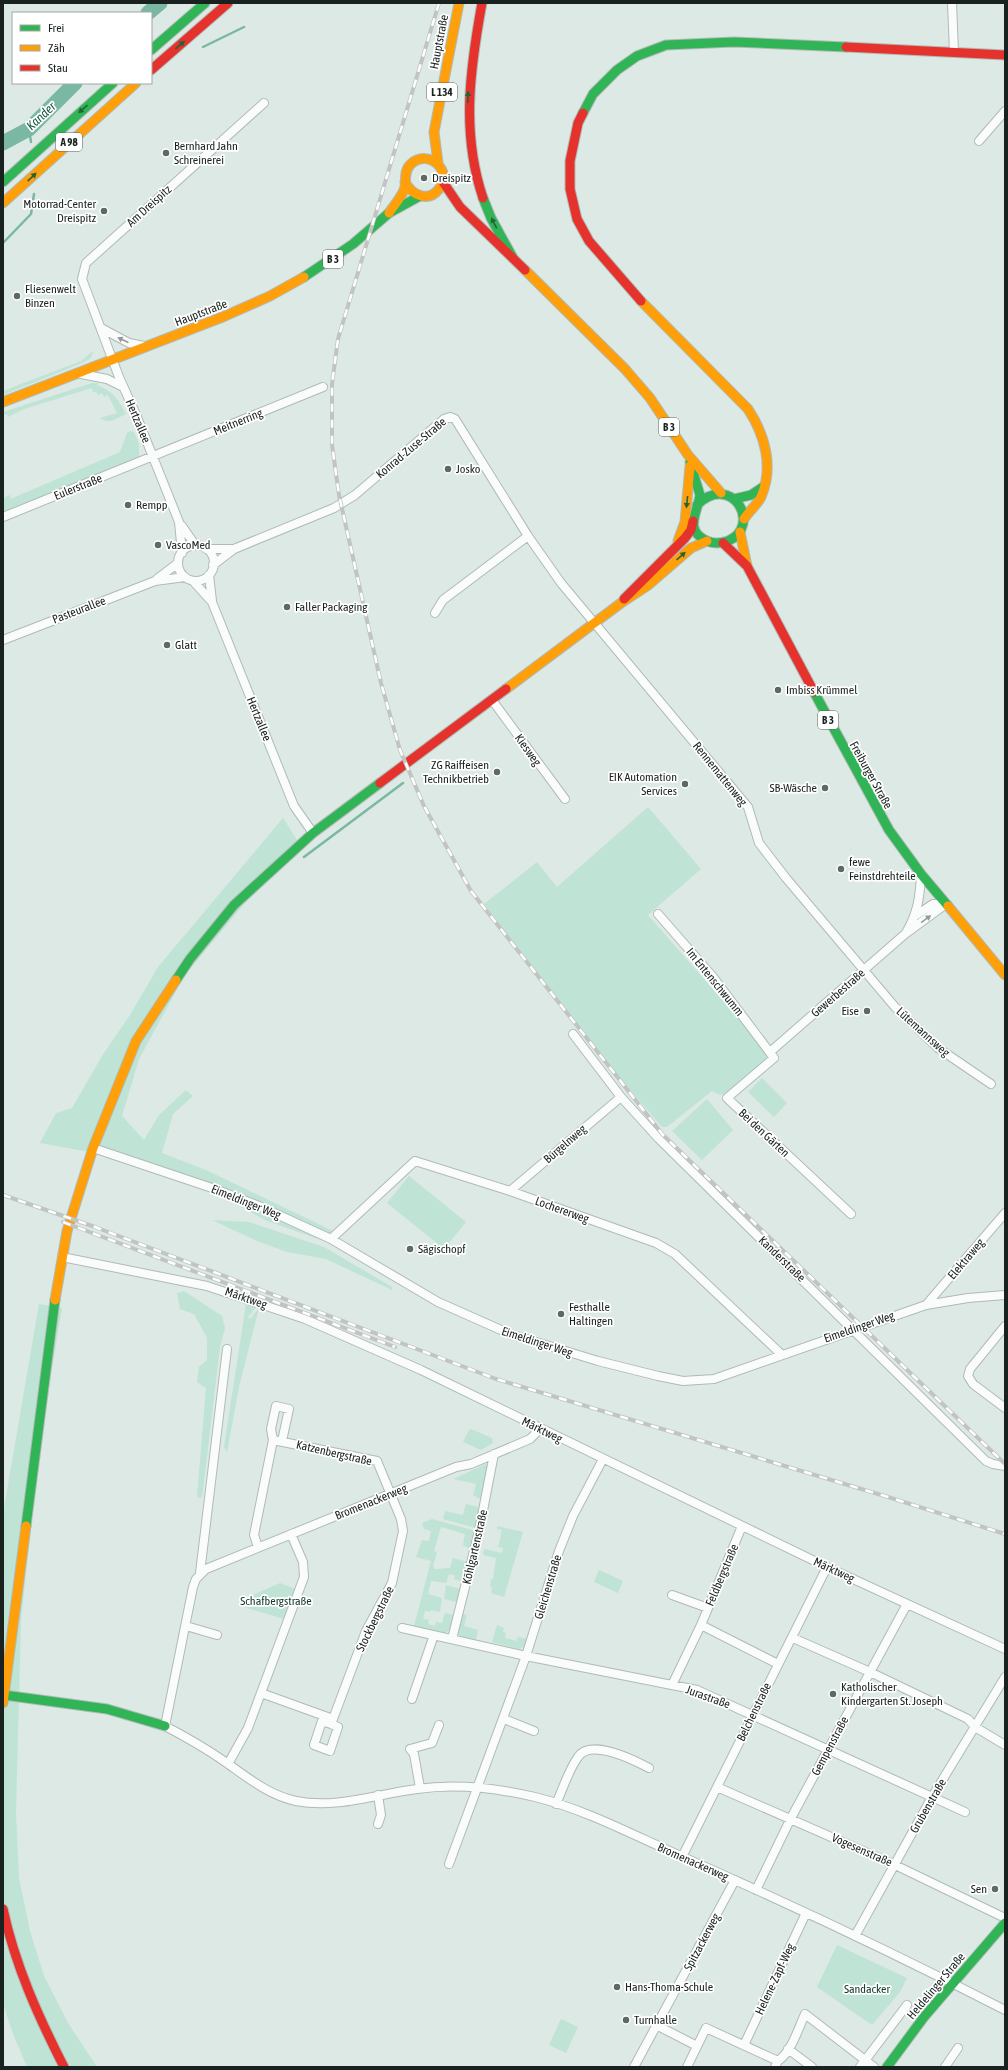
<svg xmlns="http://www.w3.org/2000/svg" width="1008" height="2070" font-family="'Asap Condensed',sans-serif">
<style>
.green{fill:#bfe3d5}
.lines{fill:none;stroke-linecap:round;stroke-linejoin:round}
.stream{stroke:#7ab8a3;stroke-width:2.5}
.river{stroke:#7ab8a3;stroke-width:15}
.street-casing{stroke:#b0bab6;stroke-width:10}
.fast-casing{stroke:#b0bab6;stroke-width:11}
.slow-casing{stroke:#b0bab6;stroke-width:11}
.jam-casing{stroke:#b0bab6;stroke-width:11}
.street{stroke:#fafcfb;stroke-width:8}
.fast{stroke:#30b455;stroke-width:9}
.slow{stroke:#ff9f0a;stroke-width:9}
.jam{stroke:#e5322d;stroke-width:9}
.rail-casing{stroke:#c1c4c3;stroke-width:4}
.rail{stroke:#fff;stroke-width:2.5;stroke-dasharray:8;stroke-linecap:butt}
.oneway{fill:#236437}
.oneway2{fill:#959a98}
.poi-dot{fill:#5e6864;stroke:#fff;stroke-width:1.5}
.labels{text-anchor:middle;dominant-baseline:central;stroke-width:3.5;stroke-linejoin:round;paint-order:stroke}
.shield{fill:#fff;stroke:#5e6462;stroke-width:1}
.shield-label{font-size:11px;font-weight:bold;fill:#19221f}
.street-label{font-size:12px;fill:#19221f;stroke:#fff}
.poi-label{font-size:12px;fill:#19221f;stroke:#fff;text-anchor:start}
.park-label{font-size:12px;fill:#13392d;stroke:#fff}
.water-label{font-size:13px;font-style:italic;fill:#195b47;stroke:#fff}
</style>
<rect width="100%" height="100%" fill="#dde9e4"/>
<path class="green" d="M93 351 91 358 82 363 3 395V391L81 361Z
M92 383H98L97 385C113 391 119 400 126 414 117 418 109 425 100 418L117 413 108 395 104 397 102 393 98 395 96 392H93L92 388 24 409 8 417 7 414 3 415V412Z
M130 431 134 432 139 444V456L134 461 3 513V498L10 495 11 499 15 497 120 452 127 433Z
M648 807 701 869 648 915 753 1035 768 1058 724 1094 720 1095 712 1091 667 1127H662L613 1070 484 904 537 862 557 887Z
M283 818 302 848 245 903 185 975 139 1059 122 1116 144 1140 159 1115 186 1090 193 1096 173 1114 162 1153 206 1170 333 1231 324 1241 267 1221 200 1185 144 1162 40 1143 56 1113 72 1108 102 1056 130 1015 158 967Z
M762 1078 787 1103 774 1117 748 1092Z
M707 1099 733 1130 702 1160 672 1131Z
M409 1176 466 1222 444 1249 387 1203Z
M212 1220 249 1222 324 1247 392 1287V1290L326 1259 287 1252 257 1241Z
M184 1291 222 1316 225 1328 220 1347 202 1498 197 1497 206 1388 197 1382 199 1367 207 1360V1338L194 1314 180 1309 177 1293Z
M39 1304 62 1308 39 1449 21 1621 16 1812 19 1878 30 1931 44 1976 68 2023 97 2067H27L13 2034 3 2004V1514Z
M246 1304 258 1305 248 1317 250 1319 259 1308 239 1387 227 1452 224 1447Z
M471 1429 492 1438 493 1443 481 1450 463 1442 469 1430Z
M486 1464 490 1468 482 1498 480 1499 473 1495 476 1484 453 1479Z
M466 1504 478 1507 479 1510 476 1528 443 1519 445 1511 463 1515Z
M432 1519 476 1531 471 1550 463 1545 465 1534 441 1527 434 1551 437 1552 433 1566 435 1569 450 1568 453 1558 468 1562 463 1582 454 1579 455 1576 449 1574 446 1583 431 1581 428 1594 442 1598 440 1612 431 1610 430 1612 425 1611 423 1619 429 1620 428 1624 435 1626 436 1622 442 1623 445 1613 454 1615 450 1630 445 1633 414 1626 431 1561 416 1557 422 1540 429 1541 431 1531 424 1529 422 1523Z
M498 1526 523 1532 504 1597 491 1593 492 1588 490 1586 491 1579H493L496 1558 483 1555 484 1549 502 1553 503 1548 498 1547 502 1530 497 1529Z
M599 1570 623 1581 618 1593 594 1582Z
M280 1583 295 1589 284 1619 247 1608 253 1595Z
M446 1585 461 1589 457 1602 444 1599Z
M463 1614 467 1615 464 1626 478 1630 476 1640 460 1636 458 1633Z
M497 1625 504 1628 503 1632 506 1633 505 1638 516 1641 518 1637 527 1639 524 1647 519 1649 492 1642Z
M837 1945 907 1978 900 1992 872 2025 817 1987Z
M561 2019 578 2027 566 2053 549 2045Z"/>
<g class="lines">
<path class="stream" d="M203 47 244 27
M29 129 31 142
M3 243 31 214 34 194
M304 857 403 783"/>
<path class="river" d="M148 13 160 3
M3 143 29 129 75 83"/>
<defs>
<path id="street" d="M952 3 954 52
M979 141 1005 111
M101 328 129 343 144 346
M81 374 107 379 123 387
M3 517 323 387
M182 526 193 542 198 546
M178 563a18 18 0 1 1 36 0a18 18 0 1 1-36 0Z
M206 549H231
M182 553 179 522 137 417 119 377 82 279 86 263 264 103
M213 565 234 549 334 508 355 495 444 419 450 417 455 419 528 536 561 583 748 807 759 843 786 878 895 1007 938 1048 991 1084
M209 575 212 601
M157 579 178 563
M193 581 212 602 294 806 313 833
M435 613 443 600 528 536
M3 640 155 581 185 577
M492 700 565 799
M658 914 713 977 774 1058 727 1098 851 1214
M915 916 933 904H946
M907 931C918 912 920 896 921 874
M573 1034 621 1097 659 1139 986 1461 993 1464 1005 1466
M770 1052 905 934 946 904
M93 1148 212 1188 259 1206 331 1239 438 1302 510 1334 598 1361 658 1376 683 1381 714 1379 926 1305 968 1298 1005 1295
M510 1191 621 1097
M331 1239 415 1161 510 1191 656 1243 675 1254 782 1355
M62 1257 207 1286 305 1319 421 1370 827 1567 1005 1649
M926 1305 1005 1213
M1005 1326 970 1369 968 1376 973 1384 1005 1408
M540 1429 530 1439 471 1464 456 1467 206 1569 196 1579 193 1587 165 1726C186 1737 205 1748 224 1761 247 1777 268 1795 296 1801 336 1809 377 1794 417 1789 457 1783 497 1788 535 1797 587 1810 635 1836 683 1857 792 1905 900 1956 1005 2010
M273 1440 271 1429 276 1406 289 1409 282 1441
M258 1547 254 1535 273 1440 377 1461 401 1519 403 1531 392 1583 366 1631 333 1719 261 1693
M200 1573 227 1349
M672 1595 708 1608
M701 1625 778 1664
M186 1626 217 1635
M402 1628 526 1656 697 1690 965 1812
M793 1638 870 1672 968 1719 975 1727 1005 1745
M452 1639 479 1531 494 1454
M672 1685 701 1625 742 1526
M412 1699 434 1635
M504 1719 534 1731
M331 1724 322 1721 314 1745 330 1751 338 1727 331 1724 333 1719
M228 1764 248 1728 304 1577 303 1562 291 1534
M717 1787 895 1865 1005 1918
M420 1788 414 1754 410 1749 432 1743 439 1725
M556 1804C563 1789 568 1771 578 1757 590 1738 634 1760 649 1768
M378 1824 381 1815 378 1795
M682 1857 827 1567
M449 1864 526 1656 559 1551 573 1516 603 1459
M756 1890 791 1818 907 1604
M855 1936 932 1797 1005 1677
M658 2026 697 2046
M744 2045 806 1913
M788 2049 812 2067
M778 2061C792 2051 798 2029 805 2014L874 2067
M634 2067 735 1880
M687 2067 706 2028 778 2061 775 2067
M860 2067 907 2005
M945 2067 958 2048"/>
<path id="fast" d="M151 50 205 3
M583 113 593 94 617 70 637 56 666 45 734 42 846 47
M3 182 113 83
M483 198 491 218 513 258
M304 277 353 244 389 213 420 196
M690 462 700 495C698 512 683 530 707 541 714 544 722 543 728 541 763 526 732 471 697 505
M734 499 751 495 763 487
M814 692 889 830 921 874 948 906
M176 980 190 959 234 905 313 833 380 783
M26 1526 55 1300
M4 1695 107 1709 165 1726
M887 2067 924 2017 1005 1923"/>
<path id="slow" d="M438 163 434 132 459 3
M3 203 136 83
M389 213C394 205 403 196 405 187 406 179 404 170 411 164 428 148 454 171 439 189 428 203 412 195 405 182
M525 270 625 369 650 398 688 455 721 493
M641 301 748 409C765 435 774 467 761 497 757 505 749 511 744 519
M3 402 225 316 270 296 304 277
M740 532 747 566
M678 541 685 522 690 466
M506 689 621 603 647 586 691 548 707 541
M948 906 1005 975
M55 1300 67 1231 93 1148 136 1041 176 980
M3 1703 26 1526"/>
<path id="jam" d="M482 3C470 69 461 133 483 198
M846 47 1005 55
M151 70 228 3
M583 113 578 123 570 161V189L577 219 589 241 641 301
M443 182 460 207 525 270
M723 543 747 566 814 692
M624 599 685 538 691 530 693 521
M380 783 506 689
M3 1909C15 1965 38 2016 64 2067"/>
</defs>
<use href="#street" class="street-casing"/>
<use href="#fast" class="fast-casing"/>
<use href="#slow" class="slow-casing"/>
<use href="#jam" class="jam-casing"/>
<use href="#street" class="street"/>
<use href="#fast" class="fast"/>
<use href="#slow" class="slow"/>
<use href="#jam" class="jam"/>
<defs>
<path id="rail" d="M439 3 338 339 332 384V445L339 495 381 683 400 750 424 806 471 891 663 1135 1005 1464
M3 1195 95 1227 496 1379 888 1497 1005 1534
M63 1222 395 1347"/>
</defs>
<use href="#rail" class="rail-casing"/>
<use href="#rail" class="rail"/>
</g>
<defs><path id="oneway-solid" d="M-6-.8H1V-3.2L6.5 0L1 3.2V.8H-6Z"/></defs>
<g class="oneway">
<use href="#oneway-solid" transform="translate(180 45) rotate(-41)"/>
<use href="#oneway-solid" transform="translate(468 97) rotate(-88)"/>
<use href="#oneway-solid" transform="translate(83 109) rotate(139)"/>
<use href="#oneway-solid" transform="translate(32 177) rotate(-43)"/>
<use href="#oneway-solid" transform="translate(494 223) rotate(-117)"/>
<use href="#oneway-solid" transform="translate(687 502) rotate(96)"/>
<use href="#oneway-solid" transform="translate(681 556) rotate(-42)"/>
</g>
<g class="oneway2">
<use href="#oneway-solid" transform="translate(123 340) rotate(-155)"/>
<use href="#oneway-solid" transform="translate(926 919) rotate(-36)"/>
</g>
<g class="poi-dot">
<circle cx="166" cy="153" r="4"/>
<circle cx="424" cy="178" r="4"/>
<circle cx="104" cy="211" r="4"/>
<circle cx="17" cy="296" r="4"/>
<circle cx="448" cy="469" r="4"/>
<circle cx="128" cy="505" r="4"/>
<circle cx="158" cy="545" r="4"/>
<circle cx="287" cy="607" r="4"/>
<circle cx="167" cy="645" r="4"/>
<circle cx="778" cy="690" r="4"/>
<circle cx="497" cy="772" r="4"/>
<circle cx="685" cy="784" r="4"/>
<circle cx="825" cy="788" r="4"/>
<circle cx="841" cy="869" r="4"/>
<circle cx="867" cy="1011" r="4"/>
<circle cx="410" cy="1249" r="4"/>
<circle cx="561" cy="1314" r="4"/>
<circle cx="833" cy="1694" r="4"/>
<circle cx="995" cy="1889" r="4"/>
<circle cx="617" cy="1987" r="4"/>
<circle cx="626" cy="2020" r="4"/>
</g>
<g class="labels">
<g class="shield">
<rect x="427" y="83" width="30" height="18" rx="3"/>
<rect x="56" y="133" width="26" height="18" rx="3"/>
<rect x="323" y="250" width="20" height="18" rx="3"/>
<rect x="659" y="418" width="20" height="18" rx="3"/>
<rect x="818" y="711" width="20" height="18" rx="3"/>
</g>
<g class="shield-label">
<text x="442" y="92">L 134</text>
<text x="69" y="142">A 98</text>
<text x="333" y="259">B 3</text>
<text x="669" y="427">B 3</text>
<text x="828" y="720">B 3</text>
</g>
<g class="street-label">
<text transform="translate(439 42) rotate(-79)">Hauptstraße</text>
<text transform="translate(149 206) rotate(-42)">Am Dreispitz</text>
<text transform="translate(201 313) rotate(-21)">Hauptstraße</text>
<text transform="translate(138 421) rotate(67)">Hertzallee</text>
<text transform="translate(238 422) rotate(-22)">Meitnerring</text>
<text transform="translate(411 448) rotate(-40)">Konrad-Zuse-Straße</text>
<text transform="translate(78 487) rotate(-22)">Eulerstraße</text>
<text transform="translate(79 610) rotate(-21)">Pasteurallee</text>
<text transform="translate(259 719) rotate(68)">Hertzallee</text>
<text transform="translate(528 750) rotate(54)">Kiesweg</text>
<text transform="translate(720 774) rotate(51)">Rennemattenweg</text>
<text transform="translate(871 775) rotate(61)">Freiburger Straße</text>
<text transform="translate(715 982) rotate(51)">Im Entenschwumm</text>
<text transform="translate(838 993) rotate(-41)">Gewerbestraße</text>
<text transform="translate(923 1032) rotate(42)">Lütemannsweg</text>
<text transform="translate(764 1133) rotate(43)">Bei den Gärten</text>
<text transform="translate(565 1144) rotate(-41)">Bürgelnweg</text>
<text transform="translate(246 1202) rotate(22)">Eimeldinger Weg</text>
<text transform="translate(562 1210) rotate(20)">Lochererweg</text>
<text transform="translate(782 1259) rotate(44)">Kanderstraße</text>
<text transform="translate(966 1259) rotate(-50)">Elektraweg</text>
<text transform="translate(246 1298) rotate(19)">Märktweg</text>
<text transform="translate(859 1327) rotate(-19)">Eimeldinger Weg</text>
<text transform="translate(537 1342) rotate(18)">Eimeldinger Weg</text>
<text transform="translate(542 1430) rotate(26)">Märktweg</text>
<text transform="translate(334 1453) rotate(13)">Katzenbergstraße</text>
<text transform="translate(371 1502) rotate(-22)">Bromenackerweg</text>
<text transform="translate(475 1547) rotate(-77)">Köhlgartenstraße</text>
<text transform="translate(834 1570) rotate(25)">Märktweg</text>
<text transform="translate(722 1575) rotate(-67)">Feldbergstraße</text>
<text transform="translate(548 1587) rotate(-73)">Gleichenstraße</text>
<text transform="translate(375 1619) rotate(-64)">Stockbergstraße</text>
<text transform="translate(708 1697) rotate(20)">Jurastraße</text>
<text transform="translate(754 1712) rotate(-64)">Belchenstraße</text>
<text transform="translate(830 1746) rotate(-62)">Gempenstraße</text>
<text transform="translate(928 1806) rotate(-60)">Grubenstraße</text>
<text transform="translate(862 1850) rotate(24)">Vogesenstraße</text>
<text transform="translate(693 1862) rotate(24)">Bromenackerweg</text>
<text transform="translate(702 1942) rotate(-62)">Spitzackerweg</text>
<text transform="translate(775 1979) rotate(-65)">Helene-Zapf-Weg</text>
<text transform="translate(936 1986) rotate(-50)">Heldelinger Straße</text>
</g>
<g class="poi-label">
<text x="174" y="146">Bernhard Jahn<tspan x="174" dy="14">Schreinerei</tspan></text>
<text x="432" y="178">Dreispitz</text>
<text x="96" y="204" text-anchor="end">Motorrad-Center<tspan x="96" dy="14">Dreispitz</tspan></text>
<text x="25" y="289">Fliesenwelt<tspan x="25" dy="14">Binzen</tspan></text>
<text x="456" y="469">Josko</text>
<text x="136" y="505">Rempp</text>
<text x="166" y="545">VascoMed</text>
<text x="295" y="607">Faller Packaging</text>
<text x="175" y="645">Glatt</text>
<text x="786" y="690">Imbiss Krümmel</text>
<text x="489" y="765" text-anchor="end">ZG Raiffeisen<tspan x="489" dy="14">Technikbetrieb</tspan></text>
<text x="677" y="777" text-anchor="end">EIK Automation<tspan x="677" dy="14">Services</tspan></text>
<text x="817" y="788" text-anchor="end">SB-Wäsche</text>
<text x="849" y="862">fewe<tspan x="849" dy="14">Feinstdrehteile</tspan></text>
<text x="859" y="1011" text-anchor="end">Eise</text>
<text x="418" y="1249">Sägischopf</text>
<text x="569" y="1307">Festhalle<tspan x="569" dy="14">Haltingen</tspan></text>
<text x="841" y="1687">Katholischer<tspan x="841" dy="14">Kindergarten St. Joseph</tspan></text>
<text x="987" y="1889" text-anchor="end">Sen</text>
<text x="625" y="1987">Hans-Thoma-Schule</text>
<text x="634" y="2020">Turnhalle</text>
</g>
<g class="park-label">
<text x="276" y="1601">Schafbergstraße</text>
<text x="867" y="1989">Sandacker</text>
</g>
<g class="water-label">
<text transform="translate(41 116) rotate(-43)">Kander</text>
</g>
</g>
<rect width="1008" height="2070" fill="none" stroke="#19221f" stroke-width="8"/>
<rect x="12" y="12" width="140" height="72" fill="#ffffff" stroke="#a3a7a5"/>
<rect x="20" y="25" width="20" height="6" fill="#30b455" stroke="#a3a7a5"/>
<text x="48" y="32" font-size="12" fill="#19221f">Frei</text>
<rect x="20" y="45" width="20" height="6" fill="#ff9f0a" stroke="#a3a7a5"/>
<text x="48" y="52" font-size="12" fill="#19221f">Zäh</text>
<rect x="20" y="65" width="20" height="6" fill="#e5322d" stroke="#a3a7a5"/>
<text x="48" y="72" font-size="12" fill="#19221f">Stau</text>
</svg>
